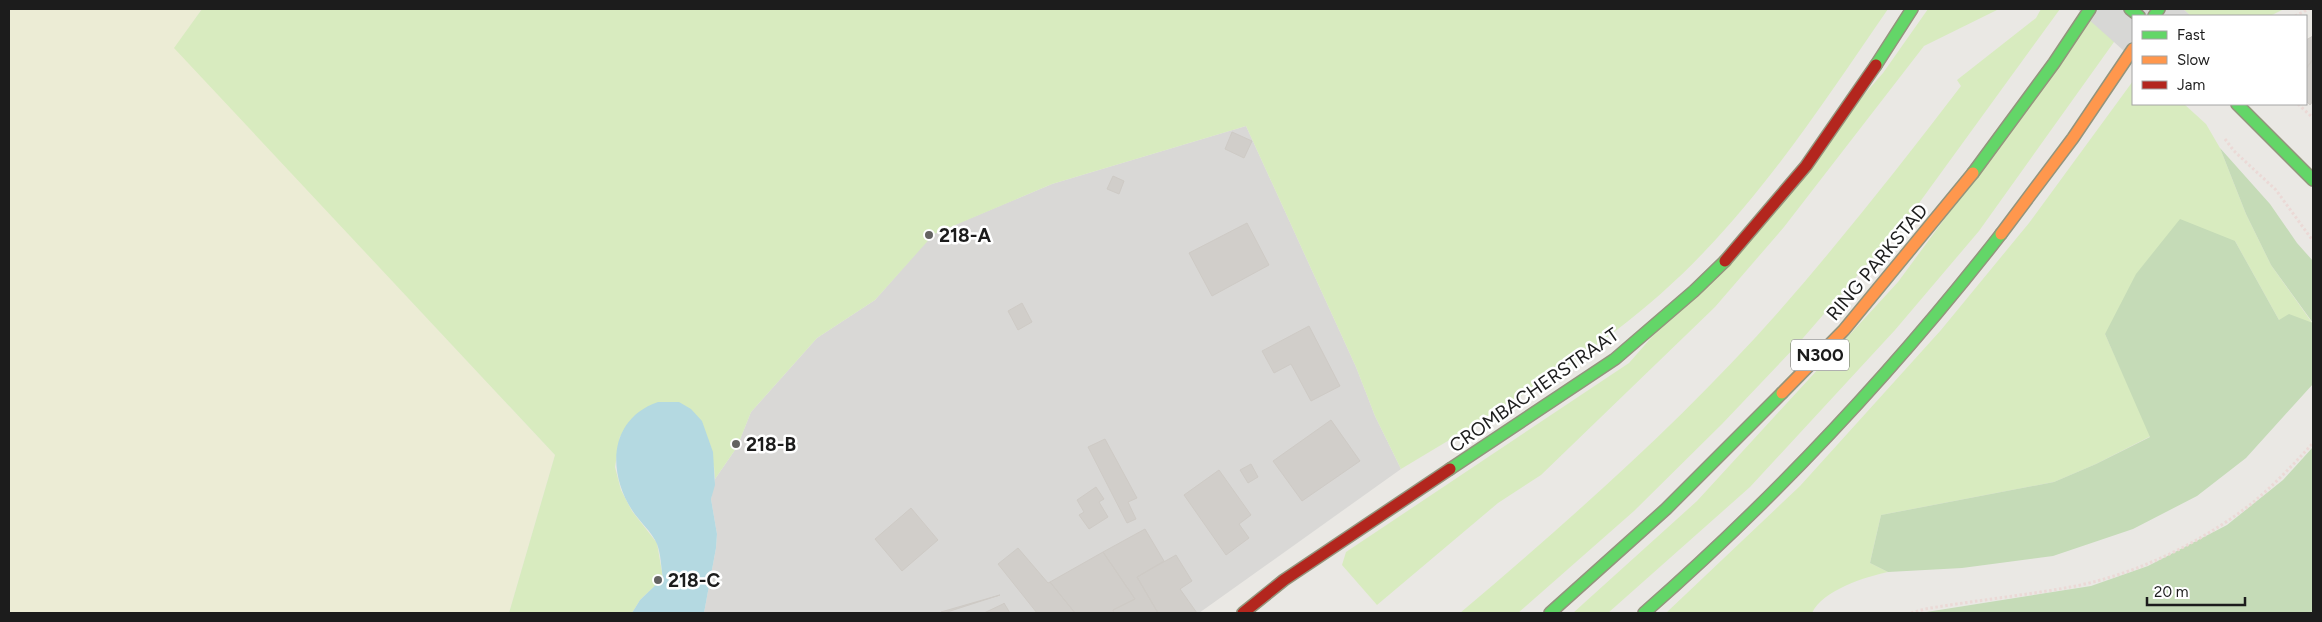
<svg xmlns="http://www.w3.org/2000/svg" width="2322" height="622" font-family="Figtree,sans-serif">
<style>
.residential{fill:#d9d8d6}
.farmland{fill:#ececd5}
.grass{fill:#d8ebbf}
.forest{fill:#c5dbb7}
.water{fill:#b4d9e1}
.pier{fill:#d7d7d5}
.building{fill:#d1ceca;stroke:#cecac5}
.lines{fill:none;stroke-linecap:round;stroke-linejoin:round}
.fast-casing{stroke:#93947c;stroke-width:14}
.slow-casing{stroke:#93947c;stroke-width:14}
.jam-casing{stroke:#93947c;stroke-width:14}
.path{stroke:#ebd9d6;stroke-width:3;stroke-dasharray:2.5 2.5;stroke-linecap:butt}
.fast{stroke:#63d668;stroke-width:11}
.slow{stroke:#ff974d;stroke-width:11}
.jam{stroke:#b3261e;stroke-width:11}
.poi-dot{fill:#646362;stroke:#fff;stroke-width:2}
.labels{text-anchor:middle;dominant-baseline:central;stroke-width:5;stroke-linejoin:round;paint-order:stroke}
.shield{fill:#fff;stroke:#606060;stroke-width:1}
.shield-label{font-size:18px;font-weight:bold;fill:#1c1c1c}
.poi-label{font-size:19px;font-weight:bold;fill:#1c1c1c;stroke:#fff;text-anchor:start}
.street-label{font-size:19px;fill:#1c1c1c;stroke:#fff}
</style>
<rect width="100%" height="100%" fill="#eae8e4"/>
<path class="residential" d="M1246 126 1356 367 1375 416 1401 469 1199 613H704L716 548 717 534 711 499 715 479 737 447 751 412 817 338 875 300 933 234 1052 184Z"/>
<path class="farmland" d="M9 9H202L175 48 555 455 509 613H9Z"/>
<path class="grass" d="M202 9H1888C1830 93 1775 178 1704 252 1618 343 1507 405 1401 469L1375 416 1356 367 1246 126 1052 184 934 234 875 300 817 338 751 412 737 447 715 479 714 466 620 436 615 467 621 490 632 511 657 543 663 578 640 600 632 613H509L555 455 174 48Z
M1928 9H1999L1924 46 1784 227 1715 307 1541 475 1498 503 1377 605 1342 565 1346 552 1629 363 1883 73Z
M2041 9H2060L1914 210 1797 345 1722 424 1634 511 1518 613H1460C1572 518 1683 420 1781 309 1844 237 1903 162 1961 86L1957 80 2036 18Z
M2099 9H2134L2114 42 1979 231 1895 330 1750 487 1608 613H1573L1697 501 1898 282Z
M2183 9H2284L2270 16H2191Z
M2133 81V104H2184L2206 124 2220 148 2246 214 2271 265 2313 324 2279 320 2235 241 2105 334 2151 436 2096 464 2054 482 1881 515 1870 563 1888 572C1865 577 1823 590 1812 613H1666L1800 486 1941 330 2029 223Z"/>
<path class="forest" d="M2220 148 2270 204 2297 243 2313 261V384L2246 458 2197 496 2133 529 2053 556 1962 568 1888 572 1870 563 1881 515 2054 482 2096 464 2150 437 2105 334 2136 274 2180 219 2235 241 2279 320 2289 314 2313 323 2271 265 2246 214Z
M2313 447V613H1920L2091 586 2148 566 2227 525 2283 480Z"/>
<path class="water" d="M658 402H679L691 409 702 421 713 452 715 485 711 499 717 534 716 548 704 613H632L640 600 663 578C661 568 661 554 657 544 652 532 639 521 632 510 607 471 609 419 658 402Z"/>
<path class="pier" d="M2077 9H2183L2191 16H2133V59Z"/>
<path class="building" d="M2313 36V59L2306 69V40Z
M2313 59V101L2310 105 2306 101V69Z
M1232 132 1252 141 1244 158 1225 149Z
M1113 176 1124 181 1119 194 1107 189Z
M1247 223 1269 265 1212 296 1189 253Z
M1022 303 1032 322 1018 330 1008 311Z
M1309 326 1340 386 1311 401 1291 364 1274 373 1262 351Z
M1331 420 1360 461 1302 501 1273 461Z
M1105 439 1137 498 1128 502 1136 519 1127 523 1088 447Z
M1251 464 1258 477 1248 483 1240 470Z
M1219 470 1251 515 1239 524 1249 538 1226 555 1184 495Z
M1096 487 1104 499 1099 502 1108 517 1089 529 1079 515 1084 512 1077 500Z
M911 508 938 540 902 571 875 539Z
M1145 529 1164 561 1137 577 1158 613H1114L1113 610 1135 599 1103 552Z
M1018 548 1048 583 1050 582 1075 613H1037L998 564Z
M1103 552 1135 599 1113 610 1114 613H1075L1050 582Z
M1176 555 1192 581 1180 589 1197 613H1158L1137 577Z
M1000 595 944 613 941 612Z
M1004 603 1010 613H984L1003 604Z"/>
<g class="lines">
<defs>
<path id="fast" d="M2130 9 2139 16
M2154 16 2159 9
M1876 65 1912 9
M2237 104 2313 180
M1973 173 2054 63 2090 9
M1450 469 1615 359 1694 291 1725 261
M1550 613 1666 509 1782 393
M1644 613C1774 499 1894 371 2001 234"/>
<path id="slow" d="M2001 234 2073 138 2133 49
M1782 393 1844 330 1973 173"/>
<path id="jam" d="M1725 261 1806 166 1876 65
M1243 613 1284 580 1450 469"/>
</defs>
<use href="#fast" class="fast-casing"/>
<use href="#slow" class="slow-casing"/>
<use href="#jam" class="jam-casing"/>
<path class="path" d="M2295 16 2309 9
M2298 104 2313 118
M2225 139 2234 151 2276 190 2313 241
M1911 613 1925 609C1972 601 2019 596 2065 588 2130 577 2198 545 2251 504 2273 486 2294 464 2313 443"/>
<use href="#fast" class="fast"/>
<use href="#slow" class="slow"/>
<use href="#jam" class="jam"/>
</g>
<g class="poi-dot">
<circle cx="929" cy="235" r="5"/>
<circle cx="736" cy="444" r="5"/>
<circle cx="658" cy="580" r="5"/>
</g>
<g class="labels">
<rect class="shield" x="1791" y="339.5" width="58" height="31" rx="4"/>
<g class="shield-label">
<text x="1820" y="355">N300</text>
</g>
<g class="poi-label">
<text x="939" y="235">218-A</text>
<text x="746" y="444">218-B</text>
<text x="668" y="580">218-C</text>
</g>
<g class="street-label">
<text transform="translate(1877 262) rotate(-50)">RING PARKSTAD</text>
<text transform="translate(1534 390) rotate(-35)">CROMBACHERSTRAAT</text>
</g>
</g>
<rect width="2322" height="622" fill="none" stroke="#1c1c1c" stroke-width="20"/>
<rect x="2132" y="15" width="175" height="90" fill="#ffffff" stroke="#a4a4a4"/>
<rect x="2142" y="31" width="25" height="8" fill="#63d668" stroke="#a4a4a4"/>
<text x="2177" y="40" font-size="15" fill="#1c1c1c">Fast</text>
<rect x="2142" y="56" width="25" height="8" fill="#ff974d" stroke="#a4a4a4"/>
<text x="2177" y="65" font-size="15" fill="#1c1c1c">Slow</text>
<rect x="2142" y="81" width="25" height="8" fill="#b3261e" stroke="#a4a4a4"/>
<text x="2177" y="90" font-size="15" fill="#1c1c1c">Jam</text>
<path d="M2147 597v8h98v-8" fill="none" stroke="#1c1c1c" stroke-width="2.5"/>
<text x="2154" y="597" font-size="15" fill="#1c1c1c" stroke="#ffffff" stroke-width="4" paint-order="stroke">20 m</text>
</svg>
